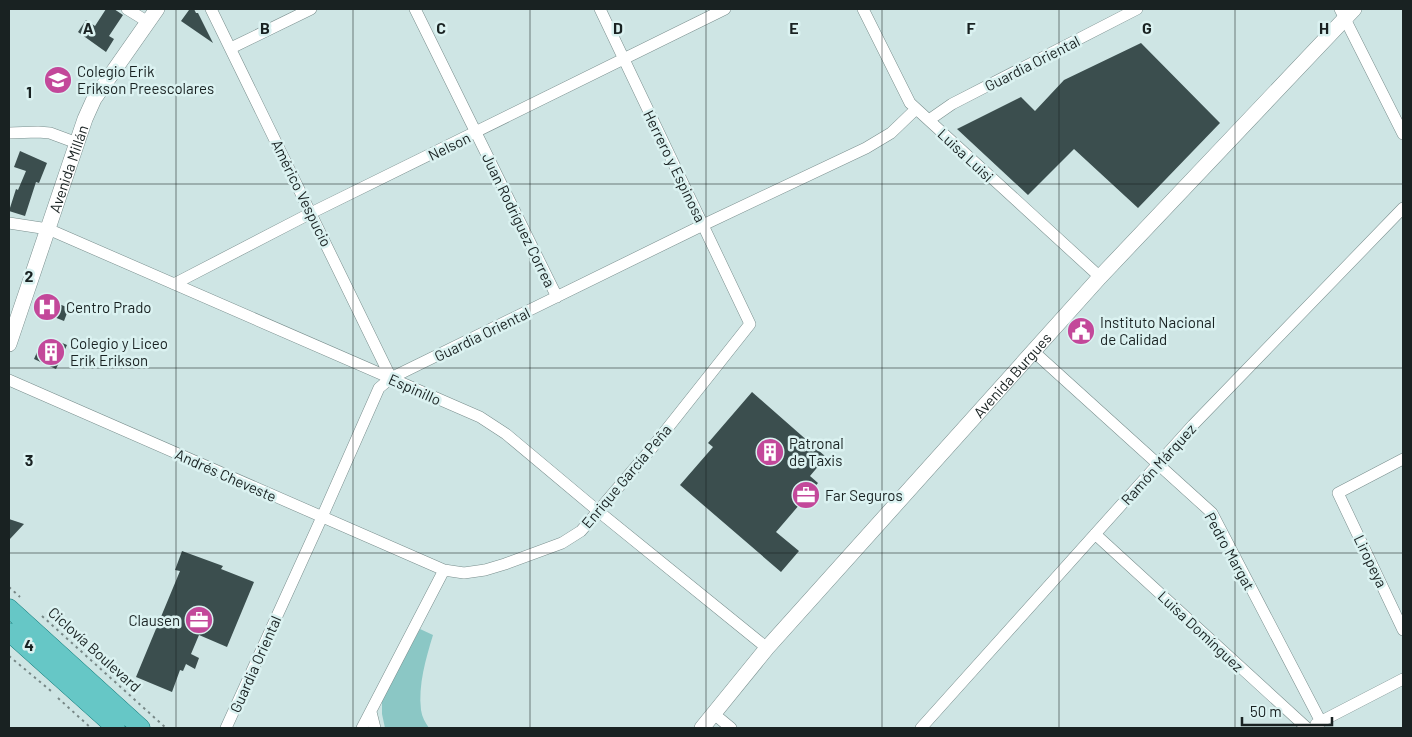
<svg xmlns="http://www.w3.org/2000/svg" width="1412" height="737" font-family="Barlow,sans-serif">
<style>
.green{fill:#8bc7c5}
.building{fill:#3b4e4e}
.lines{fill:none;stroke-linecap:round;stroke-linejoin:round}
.street-casing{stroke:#798e8d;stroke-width:12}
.secondary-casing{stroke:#798e8d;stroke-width:16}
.primary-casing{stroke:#097574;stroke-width:19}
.path{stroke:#778786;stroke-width:2;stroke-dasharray:2.5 4;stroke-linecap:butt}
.street{stroke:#fff;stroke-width:11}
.secondary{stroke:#fff;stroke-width:15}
.primary{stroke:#66c7c6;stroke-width:18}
.grid{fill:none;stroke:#192222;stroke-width:1;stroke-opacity:0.55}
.labels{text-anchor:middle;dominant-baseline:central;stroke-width:5;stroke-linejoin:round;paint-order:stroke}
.street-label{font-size:15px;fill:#192222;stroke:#dbf2f1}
.poi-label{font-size:15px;fill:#192222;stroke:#dbf2f1;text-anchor:start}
.grid-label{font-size:16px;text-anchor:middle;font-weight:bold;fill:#192222;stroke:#dbf2f1;stroke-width:5;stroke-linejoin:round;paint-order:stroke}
</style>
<rect width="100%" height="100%" fill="#cee5e4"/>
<path class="green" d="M420 629 433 635C426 658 418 685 421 710 422 717 425 722 429 728H385L382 714V699Z"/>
<path class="building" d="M106 9H114L123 15 109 36 114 39 106 52 78 32 86 20 95 26Z
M194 9 196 13H198L213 43 181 21 189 10Z
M1141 43 1220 123 1138 208 1074 149 1028 195 957 129 1021 97 1035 111 1064 80Z
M20 151 47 163 39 183 36 182 25 216 9 211 16 189 18 190 26 171 14 167Z
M44 298 69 308 64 321 39 311Z
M53 339 67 345 56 369 34 359 42 341 51 345Z
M752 392 826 457 810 476 818 483 776 532 799 551 781 572 680 485 713 447 708 443Z
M9 519 24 524 9 540Z
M182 551 223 566 221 569 254 582 227 647 199 635 191 654 199 658 195 669 186 664 183 671 180 670 172 692 136 677 180 571 175 570Z"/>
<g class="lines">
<defs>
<path id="street" d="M127 9 148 22
M211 9 391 378
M415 9 557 297
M863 9 910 103 1100 277
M1340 9 1403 134
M231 48 311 9
M929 120 952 104 1137 9
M9 133 38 132 50 133 77 143
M9 223 48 229 480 417 506 434 598 511 767 648
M174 284 311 213 725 9
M1033 351 1212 513 1321 722
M9 380 444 570
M1403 459 1338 493 1403 630
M1095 534 1307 728
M371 712 375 728
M714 714 731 728
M1316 724 1403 679
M226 728 322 517 379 388 391 378 703 225 866 148 891 133 916 109
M362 728 444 570 464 573 485 570 505 564 562 543 581 531 651 449 750 324 600 9
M921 728 1193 425 1403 208"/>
<g id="secondary">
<path id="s1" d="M9 344 85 119 94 99 157 9"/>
<path id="s2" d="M702 728 767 648 1100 277 1354 9"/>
</g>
<path id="primary" d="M9 608 141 728
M9 632 116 728"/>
</defs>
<use href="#street" class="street-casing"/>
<use href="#secondary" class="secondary-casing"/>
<use href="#primary" class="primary-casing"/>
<path class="path" d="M9 587 20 597
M42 616 166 728
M9 656 51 691
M58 698 91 728"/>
<use href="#street" class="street"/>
<use href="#secondary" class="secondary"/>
<use href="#primary" class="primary"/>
</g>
<path class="grid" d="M176 9V728M353 9V728M530 9V728M706 9V728M882 9V728M1059 9V728M1235 9V728M9 184H1403M9 368H1403M9 553H1403"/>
<defs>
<symbol id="school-disc" viewBox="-11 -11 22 22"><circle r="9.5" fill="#c3489a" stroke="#dbf2f1"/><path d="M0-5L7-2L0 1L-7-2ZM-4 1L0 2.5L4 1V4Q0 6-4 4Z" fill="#fff"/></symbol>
<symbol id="hospital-disc" viewBox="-11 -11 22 22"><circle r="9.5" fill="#c3489a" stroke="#dbf2f1"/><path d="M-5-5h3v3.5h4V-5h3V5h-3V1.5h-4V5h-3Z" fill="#fff"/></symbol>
<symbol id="civic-disc" viewBox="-11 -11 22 22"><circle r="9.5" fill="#c3489a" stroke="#dbf2f1"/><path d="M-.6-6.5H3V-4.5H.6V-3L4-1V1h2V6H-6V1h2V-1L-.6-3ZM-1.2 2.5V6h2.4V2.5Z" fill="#fff"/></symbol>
<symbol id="building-disc" viewBox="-11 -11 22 22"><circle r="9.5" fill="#c3489a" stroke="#dbf2f1"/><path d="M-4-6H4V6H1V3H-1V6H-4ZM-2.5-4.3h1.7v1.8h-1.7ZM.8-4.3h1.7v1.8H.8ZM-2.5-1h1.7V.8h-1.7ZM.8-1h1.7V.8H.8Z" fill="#fff"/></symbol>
<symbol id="office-disc" viewBox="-11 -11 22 22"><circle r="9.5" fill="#c3489a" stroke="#dbf2f1"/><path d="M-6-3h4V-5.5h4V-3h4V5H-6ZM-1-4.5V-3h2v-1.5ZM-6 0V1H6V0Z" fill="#fff"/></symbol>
</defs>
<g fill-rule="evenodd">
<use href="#school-disc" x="42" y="64" width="32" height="32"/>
<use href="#hospital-disc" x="31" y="291" width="32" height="32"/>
<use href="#civic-disc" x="1065" y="315" width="32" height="32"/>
<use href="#building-disc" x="35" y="336" width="32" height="32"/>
<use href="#building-disc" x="754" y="436" width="32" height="32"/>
<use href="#office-disc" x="790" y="479" width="32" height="32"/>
<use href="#office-disc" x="183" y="604" width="32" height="32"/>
</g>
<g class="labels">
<g class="street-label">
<text transform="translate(1032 63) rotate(-27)">Guardia Oriental</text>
<text transform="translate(449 146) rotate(-26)">Nelson</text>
<text transform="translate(966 155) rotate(43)">Luisa Luisi</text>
<text transform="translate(675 166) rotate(64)">Herrero y Espinosa</text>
<text stroke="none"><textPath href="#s1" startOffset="185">Avenida Millán</textPath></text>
<text transform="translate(302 193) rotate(64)">Américo Vespucio</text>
<text transform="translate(519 220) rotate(64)">Juan Rodríguez Correa</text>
<text transform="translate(482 334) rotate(-26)">Guardia Oriental</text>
<text stroke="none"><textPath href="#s2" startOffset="470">Avenida Burgues</textPath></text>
<text transform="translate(415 389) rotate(24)">Espinillo</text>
<text transform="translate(1158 464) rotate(-48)">Ramón Márquez</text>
<text transform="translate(226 475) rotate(24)">Andrés Cheveste</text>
<text transform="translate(626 476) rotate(-50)">Enrique García Peña</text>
<text transform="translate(1230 551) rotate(61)">Pedro Margat</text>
<text transform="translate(1371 561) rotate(64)">Liropeya</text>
<text transform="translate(1201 631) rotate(43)">Luisa Domínguez</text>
<text transform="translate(95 649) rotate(42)">Ciclovía Boulevard</text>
<text transform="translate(255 664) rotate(-66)">Guardia Oriental</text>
</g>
<g class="poi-label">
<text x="77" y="71">Colegio Erik<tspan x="77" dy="17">Erikson Preescolares</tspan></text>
<text x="66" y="307">Centro Prado</text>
<text x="1100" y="322">Instituto Nacional<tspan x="1100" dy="17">de Calidad</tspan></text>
<text x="70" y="343">Colegio y Liceo<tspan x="70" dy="17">Erik Erikson</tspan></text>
<text x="789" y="443">Patronal<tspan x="789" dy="17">de Taxis</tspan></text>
<text x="825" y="495">Far Seguros</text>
<text x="180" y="620" text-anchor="end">Clausen</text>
</g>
</g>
<g class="grid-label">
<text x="88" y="34">A</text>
<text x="265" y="34">B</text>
<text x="441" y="34">C</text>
<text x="618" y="34">D</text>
<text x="794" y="34">E</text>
<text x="971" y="34">F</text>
<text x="1147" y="34">G</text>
<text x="1324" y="34">H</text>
<text x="29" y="98">1</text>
<text x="29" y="282">2</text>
<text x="29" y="466">3</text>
<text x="29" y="651">4</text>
</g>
<rect width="1412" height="737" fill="none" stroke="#192222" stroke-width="20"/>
<path d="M1242 717v8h90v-8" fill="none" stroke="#192222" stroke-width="2.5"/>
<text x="1250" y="717" font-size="15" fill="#192222" stroke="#dbf2f1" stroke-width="4" paint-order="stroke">50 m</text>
</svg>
